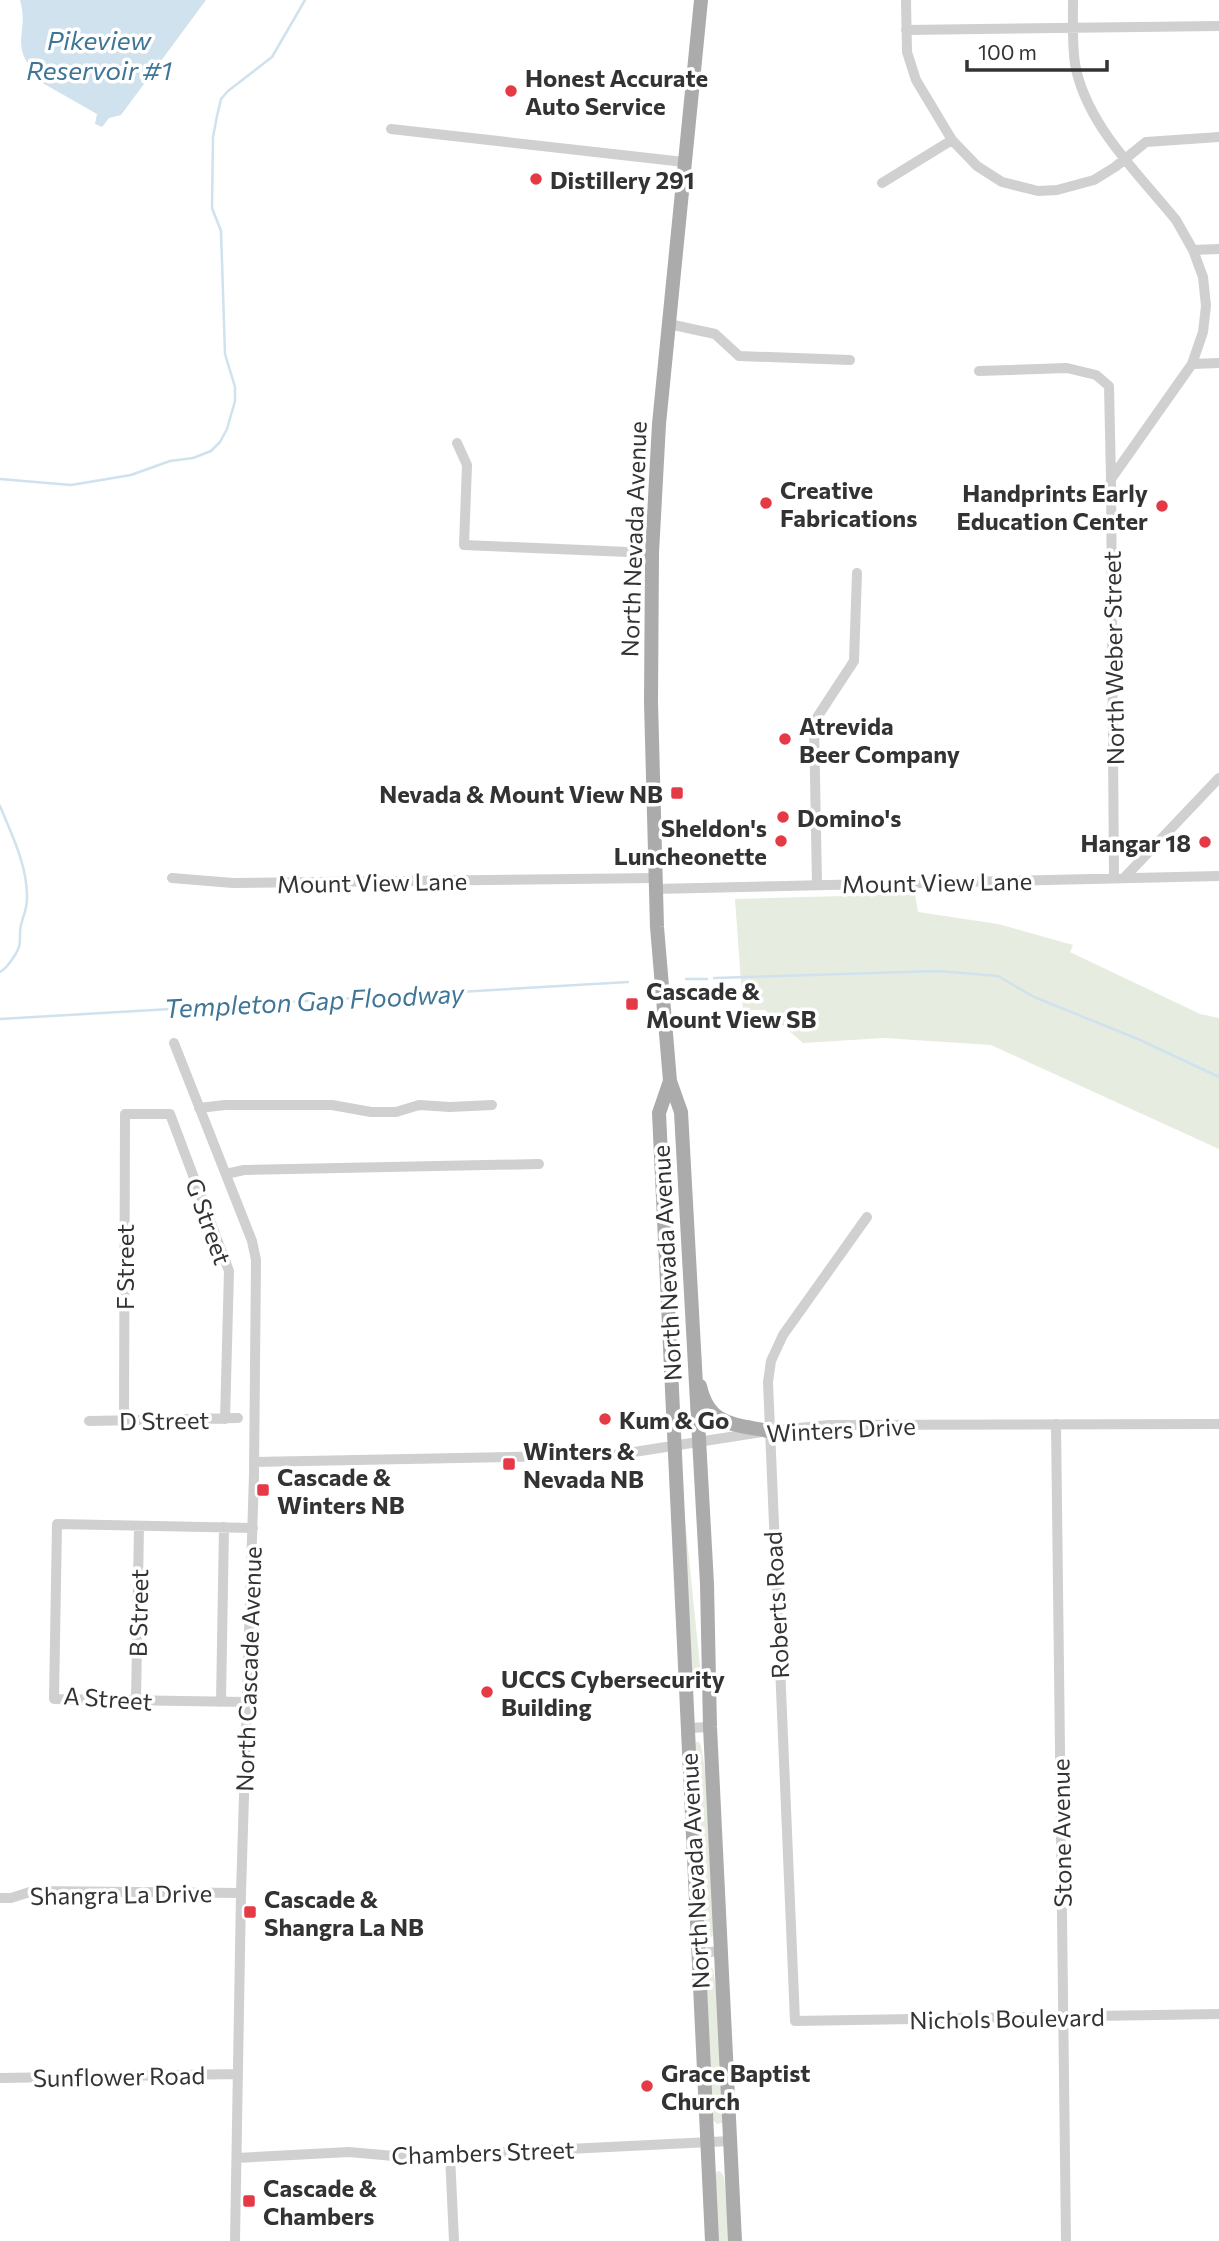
<svg xmlns="http://www.w3.org/2000/svg" width="1219" height="2241" font-family="Commissioner,sans-serif">
<style>
.green{fill:#e6ecdf}
.water{fill:#cfe2ee}
.lines{fill:none;stroke-linecap:round;stroke-linejoin:round}
.stream{stroke:#cfe2ee;stroke-width:2.5}
.minor{stroke:#d0d0d0;stroke-width:10}
.major{stroke:#ababab;stroke-width:14}
.poi-dot{fill:#e63946;stroke:#fff;stroke-width:2.5}
.labels{text-anchor:middle;dominant-baseline:central;stroke-width:7;stroke-linejoin:round;paint-order:stroke}
.poi-label{font-size:24px;font-weight:bold;fill:#333;stroke:#fff;text-anchor:start}
.street-label{font-size:24px;fill:#333;stroke:#fff}
.water-label{font-size:26px;font-style:italic;fill:#3f7597;stroke:#fff}
</style>
<rect width="100%" height="100%" fill="#fff"/>
<path class="green" d="M915 894 918 912 998 924 1073 945 1070 952 1200 1014 1219 1018V1149L991 1045 884 1038 803 1043 765 1010H743L735 899Z
M682 1490 701 1676 700 1680 695 1681 690 1674Z
M696 1742H699L701 1746 710 1800 715 1933 709 1939 704 1931 694 1746Z
M710 1967 713 1969 720 2009 722 2123 717 2124 712 2119 706 1969Z
M720 2171 724 2177 730 2241H718L715 2179 716 2172Z"/>
<path class="water" d="M20 0H206L121 115 109 118 102 127 95 124 97 114 39 81V78C7 43 30 35 20 0Z"/>
<g class="lines">
<path class="stream" d="M0 479 71 485 131 475 170 461 193 458 211 451 220 442 227 429 235 401V387L225 354 221 231 212 208 213 137 217 116 221 99 228 91 272 57 305 0
M0 806C12 835 28 867 27 899 27 909 23 916 21 925 19 932 21 940 19 947 16 955 7 968 0 972
M714 978 938 971 998 976 1034 997 1138 1039 1219 1077
M686 979H707
M0 1019 628 982"/>
<path class="minor" d="M906 0 907 52 916 80 952 140 977 166 1002 182 1038 191 1057 190 1094 180 1115 167 1146 142 1219 137
M1073 0C1073 21 1072 43 1075 64 1086 125 1139 174 1176 220L1193 250 1203 277 1206 306 1203 332 1192 364 1111 479 1114 878
M906 30 1219 26
M391 129 684 162
M882 183 952 140
M1193 250 1219 249
M669 324 715 334 739 356 850 360
M1192 364 1219 363
M979 371 1067 368 1096 375 1109 386 1111 479
M457 443 467 465 464 545 652 553
M172 878 233 883 656 878
M1124 878 1219 778
M817 884 814 722 854 661 857 573
M656 889 1219 876
M174 1043 252 1241 256 1260 254 1474 241 1893 235 2241
M199 1108 225 1105H332L371 1112H396L419 1105 450 1107 492 1105
M226 1174 244 1170 539 1164
M867 1217 783 1335 771 1361 768 1382 795 2021 1219 2014
M89 1421 238 1418
M124 1421 125 1114H170L229 1271 225 1419
M1056 1424 1066 2241
M254 1462 615 1455 768 1431 829 1425 1219 1424
M136 1701 139 1526
M221 1702 224 1527
M247 1702 54 1699 57 1524 253 1528
M688 1728 710 1727
M0 1898H11L33 1891 241 1893
M699 1953 721 1951
M0 2078 238 2074
M450 2155 454 2241
M237 2158 349 2152 405 2157 730 2141"/>
<path class="major" d="M701 0 659 424 652 553 651 702 657 927 670 1081 681 1112 707 1584 710 1727 735 2241
M670 1081 659 1113 712 2241
M700 1386C709 1426 734 1424 768 1431"/>
</g>
<g class="poi-dot">
<circle cx="511" cy="91" r="7"/>
<circle cx="536" cy="179" r="7"/>
<circle cx="766" cy="503" r="7"/>
<circle cx="1162" cy="506" r="7"/>
<circle cx="785" cy="739" r="7"/>
<rect x="670" y="786" width="14" height="14" rx="3.5"/>
<circle cx="783" cy="817" r="7"/>
<circle cx="781" cy="841" r="7"/>
<circle cx="1205" cy="842" r="7"/>
<rect x="625" y="997" width="14" height="14" rx="3.5"/>
<circle cx="605" cy="1419" r="7"/>
<rect x="502" y="1457" width="14" height="14" rx="3.5"/>
<rect x="256" y="1483" width="14" height="14" rx="3.5"/>
<circle cx="487" cy="1692" r="7"/>
<rect x="243" y="1905" width="14" height="14" rx="3.5"/>
<circle cx="647" cy="2086" r="7"/>
<rect x="242" y="2194" width="14" height="14" rx="3.5"/>
</g>
<g class="labels">
<g class="poi-label">
<text x="525" y="77">Honest Accurate<tspan x="525" dy="28">Auto Service</tspan></text>
<text x="550" y="179">Distillery 291</text>
<text x="780" y="489">Creative<tspan x="780" dy="28">Fabrications</tspan></text>
<text x="1148" y="492" text-anchor="end">Handprints Early<tspan x="1148" dy="28">Education Center</tspan></text>
<text x="799" y="725">Atrevida<tspan x="799" dy="28">Beer Company</tspan></text>
<text x="663" y="793" text-anchor="end">Nevada &amp; Mount View NB</text>
<text x="797" y="817">Domino's</text>
<text x="767" y="827" text-anchor="end">Sheldon's<tspan x="767" dy="28">Luncheonette</tspan></text>
<text x="1191" y="842" text-anchor="end">Hangar 18</text>
<text x="646" y="990">Cascade &amp;<tspan x="646" dy="28">Mount View SB</tspan></text>
<text x="619" y="1419">Kum &amp; Go</text>
<text x="523" y="1450">Winters &amp;<tspan x="523" dy="28">Nevada NB</tspan></text>
<text x="277" y="1476">Cascade &amp;<tspan x="277" dy="28">Winters NB</tspan></text>
<text x="501" y="1678">UCCS Cybersecurity<tspan x="501" dy="28">Building</tspan></text>
<text x="264" y="1898">Cascade &amp;<tspan x="264" dy="28">Shangra La NB</tspan></text>
<text x="661" y="2072">Grace Baptist<tspan x="661" dy="28">Church</tspan></text>
<text x="263" y="2187">Cascade &amp;<tspan x="263" dy="28">Chambers</tspan></text>
</g>
<g class="street-label">
<text transform="translate(633 539) rotate(-88)">North Nevada Avenue</text>
<text transform="translate(1113 658) rotate(-91)">North Weber Street</text>
<text transform="translate(372 882) rotate(-1)">Mount View Lane</text>
<text transform="translate(937 882) rotate(-1)">Mount View Lane</text>
<text transform="translate(209 1221) rotate(70)">G Street</text>
<text transform="translate(666 1263) rotate(-93)">North Nevada Avenue</text>
<text transform="translate(124 1267) rotate(-90)">F Street</text>
<text transform="translate(164 1420) rotate(-1)">D Street</text>
<text transform="translate(841 1429) rotate(-3)">Winters Drive</text>
<text transform="translate(776 1605) rotate(-93)">Roberts Road</text>
<text transform="translate(138 1613) rotate(-89)">B Street</text>
<text transform="translate(248 1669) rotate(-88)">North Cascade Avenue</text>
<text transform="translate(108 1698) rotate(4)">A Street</text>
<text transform="translate(1061 1833) rotate(-91)">Stone Avenue</text>
<text transform="translate(694 1871) rotate(-93)">North Nevada Avenue</text>
<text transform="translate(121 1894) rotate(-1)">Shangra La Drive</text>
<text transform="translate(1007 2018) rotate(-1)">Nichols Boulevard</text>
<text transform="translate(119 2076) rotate(-1)">Sunflower Road</text>
<text transform="translate(483 2152) rotate(-2)">Chambers Street</text>
</g>
<g class="water-label">
<text x="99" y="39">Pikeview<tspan x="99" dy="30">Reservoir #1</tspan></text>
<text transform="translate(314 1000) rotate(-3)">Templeton Gap Floodway</text>
</g>
</g>
<path d="M967 60v10h140v-10" fill="none" stroke="#333333" stroke-width="3.5"/>
<text x="978" y="60" font-size="21" fill="#333333" stroke="#ffffff" stroke-width="5" paint-order="stroke">100 m</text>
</svg>
